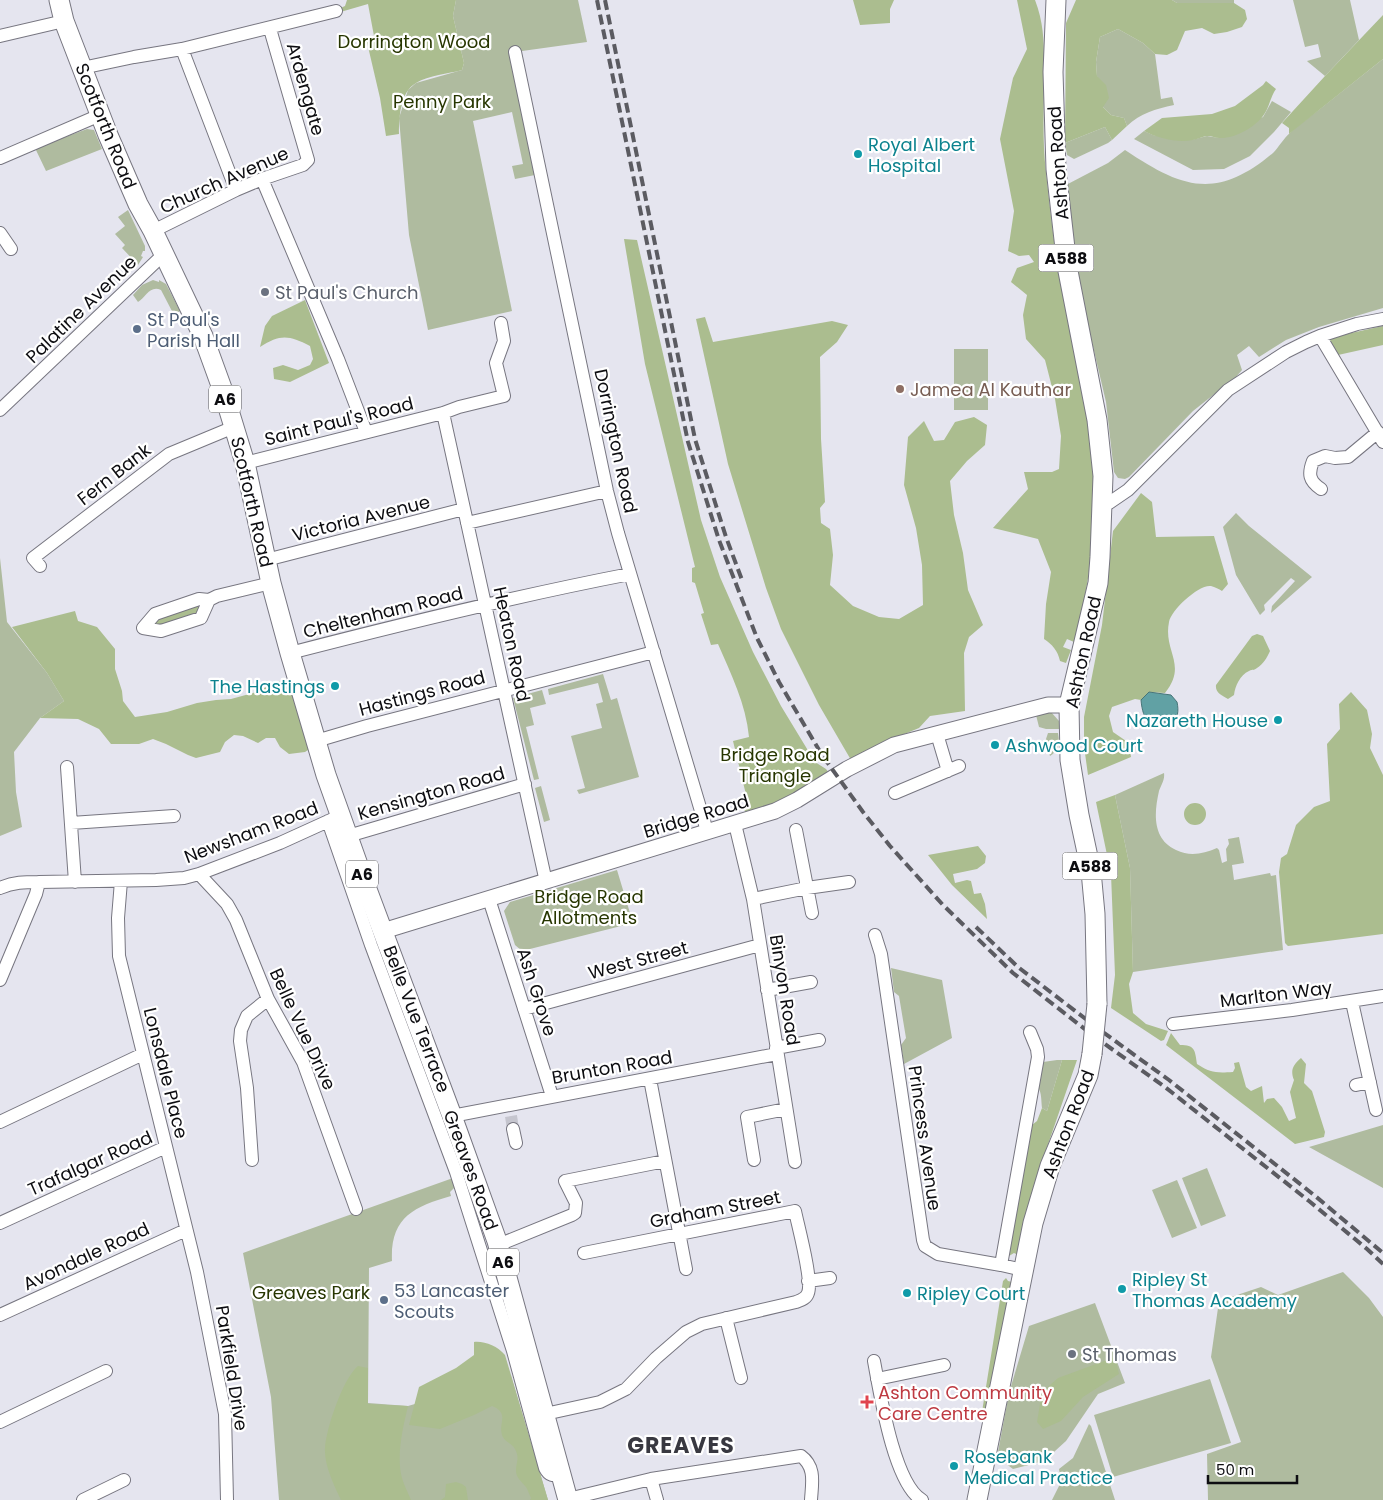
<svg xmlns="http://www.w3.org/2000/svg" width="1383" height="1500" font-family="Poppins,sans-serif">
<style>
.green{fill:#afbb9f}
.forest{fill:#abbd8f}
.water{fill:#61a1a4;stroke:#487578}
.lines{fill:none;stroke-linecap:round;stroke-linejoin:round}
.minor-tunnel{stroke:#c5c5ce;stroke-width:12;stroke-dasharray:12 6;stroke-linecap:butt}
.minor-casing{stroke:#777680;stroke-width:14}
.tertiary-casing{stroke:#777680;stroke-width:17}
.primary-casing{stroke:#777680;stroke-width:21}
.minor{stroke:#fff;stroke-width:12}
.tertiary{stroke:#fff;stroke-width:15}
.primary{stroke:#fff;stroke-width:19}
.rail{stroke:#5b5b61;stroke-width:4;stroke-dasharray:10 5;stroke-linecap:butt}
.primary-bridge-casing{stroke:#777680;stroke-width:21;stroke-linecap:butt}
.primary-bridge{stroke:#fff;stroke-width:19}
.culture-dot{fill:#0f9aa8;stroke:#fff;stroke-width:2}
.worship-dot{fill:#6b7280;stroke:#fff;stroke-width:2}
.service-dot{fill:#5c6f8a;stroke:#fff;stroke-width:2}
.education-dot{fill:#8d6e63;stroke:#fff;stroke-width:2}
.health-dot{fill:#e0444e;stroke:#fff;stroke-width:2}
.labels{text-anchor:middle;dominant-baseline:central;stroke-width:4.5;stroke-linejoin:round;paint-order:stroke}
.shield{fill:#fff;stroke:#565658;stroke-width:1}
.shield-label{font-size:16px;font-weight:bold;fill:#0d0d11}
.park-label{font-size:18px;fill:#273601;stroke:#fff}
.street-label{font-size:18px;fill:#0d0d11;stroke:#fff}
.culture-label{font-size:18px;fill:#0d838f;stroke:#fff;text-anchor:start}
.worship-label{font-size:18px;fill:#5b616d;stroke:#fff;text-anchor:start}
.service-label{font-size:18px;fill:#4e5e75;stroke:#fff;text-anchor:start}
.education-label{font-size:18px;fill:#785e54;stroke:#fff;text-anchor:start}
.health-label{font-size:18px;fill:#be3a42;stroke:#fff;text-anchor:start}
.district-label{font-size:22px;font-weight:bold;letter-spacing:1px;fill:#383840;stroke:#fff}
</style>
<rect width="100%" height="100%" fill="#e5e5ef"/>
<path class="green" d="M456 0H578L587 42 515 52 540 174 515 179 512 166 523 164 512 112 473 121 512 311 428 330 409 235 399 118 408 90 416 83 462 70 464 63 453 16Z
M1172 0H1234V3H1177Z
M1293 0H1350L1359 40 1325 76 1308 62 1307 61 1321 57 1318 44 1305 47Z
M1118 29 1143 43 1155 54 1161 99 1172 97 1174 105C1155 109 1141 113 1127 126L1124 118 1111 115 1103 107 1097 76 1096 62 1100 37Z
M1383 59V308L1319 327 1286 340 1259 357 1249 346 1237 355 1242 370 1236 377 1193 411 1129 477 1125 479 1118 478 1114 472 1106 402 1080 291 1066 185 1108 163 1125 150C1182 188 1216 201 1273 153 1279 147 1283 139 1290 133 1299 124 1310 117 1320 109 1341 92 1362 76 1383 59Z
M1272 101 1291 112 1274 132 1250 156 1224 169 1193 170 1134 139 1144 131 1153 135 1177 140H1191L1207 136 1219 138 1263 117Z
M1105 127 1112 140 1108 143 1074 159 1067 155 1065 143Z
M87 129 94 130 102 149 46 171 35 148Z
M128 210 145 246V251H143L141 256 143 257 138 265 122 248 125 245 115 234 125 226 118 217Z
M153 280 159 282V280L166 284 180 311 174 315 161 290C150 285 146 297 138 302L133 295 142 285Z
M954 349H988V410H954Z
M1236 513 1249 526 1312 577 1271 613 1272 606 1295 581 1291 578 1264 605 1265 610 1260 615 1236 575 1223 527Z
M0 558 7 622 47 673 64 701 40 718 14 752 16 792 22 827 0 836Z
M603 674 611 700 617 698 639 777 579 794 577 790 585 788 571 736 602 728 596 704 603 702 598 683 549 695 548 689Z
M542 690 546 704 530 708 534 725 526 727 539 779 534 780 513 698Z
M1035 711 1051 712 1059 721V729H1046L1039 727Z
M1048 733H1058C1060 744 1059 750 1050 756L1045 742Z
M1164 773C1165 780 1161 785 1159 791 1154 813 1152 839 1176 850 1190 857 1203 854 1217 848L1219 850 1222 863 1227 861 1226 849 1229 844 1228 839 1239 837 1244 863 1232 865 1234 880 1270 873 1271 876 1276 875 1283 950 1133 972 1130 868 1115 795Z
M541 786 550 820 544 822 535 788Z
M617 870 633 923 522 951 515 945 504 911 510 902Z
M891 968 942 980 952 1038 904 1064 901 1045 906 1038 899 996 894 992Z
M1057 1060H1062L1047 1111 1042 1108C1041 1100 1042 1094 1038 1087L1043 1062Z
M1383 1125V1188L1309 1147Z
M1207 1168 1226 1216 1201 1226 1182 1178Z
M453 1178 456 1186 450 1192 451 1196C413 1207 390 1218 392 1261L369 1268 368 1403 408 1406 511 1376 548 1500H279L271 1397 243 1253Z
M1177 1180 1197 1228 1172 1238 1152 1190Z
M1343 1272 1369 1298 1383 1317V1500H1208L1207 1454 1241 1442 1211 1357 1219 1301 1261 1287 1278 1295Z
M1095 1303 1125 1383 1098 1394 1066 1441 1044 1461 1013 1469 997 1457 1009 1393 1029 1326Z
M1210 1379 1231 1443 1113 1477 1094 1415Z
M1089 1424 1091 1426 1115 1500H1052L1061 1482 1059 1469 1073 1458Z"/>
<path class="forest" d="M347 0H456L453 16 464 63 462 70C448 74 429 75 416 83 400 92 399 118 399 134L386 136 380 98 366 38 374 36 368 4 337 13 336 10 345 6Z
M853 0H894L890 9V23L860 25Z
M1017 0H1035C1045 26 1044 48 1044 74 1044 107 1042 140 1046 172 1050 208 1054 245 1060 281 1069 329 1083 376 1090 425 1099 494 1094 575 1074 642L1067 639 1063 647 1071 650 1066 663 1060 661C1058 651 1052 644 1044 639L1046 604 1051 572 1038 539 993 528 1028 489 1024 472H1052L1059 469 1061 436 1055 399 1045 360 1026 339 1023 315 1027 295 1011 282 1017 268 1034 262 1029 255 1019 256 1008 251 1014 211 1000 139 1013 78 1027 49Z
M1076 0H1172L1177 3H1234L1245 10 1247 19 1242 27 1227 32 1214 34 1202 28 1185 31 1177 50 1167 55 1155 54 1143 43 1118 29 1100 37 1096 62 1097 76 1106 85 1109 98 1103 107 1111 115 1124 118 1127 126 1112 140 1105 127 1065 143 1066 23Z
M1383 15V59L1289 134V128L1282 123 1325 76Z
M1266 81 1276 89C1270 97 1270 107 1263 116 1254 128 1234 139 1219 138 1215 138 1212 136 1208 136 1203 136 1198 139 1193 140 1177 143 1157 138 1144 131L1162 118 1212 114 1235 106 1263 85Z
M624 239 637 240 701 520 720 577 753 652 781 706 815 762 826 769 829 773 782 804 745 812 744 809 749 807 733 741 749 737C746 704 731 674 718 644L711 645 701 614 704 613 695 583 692 582V568L695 567 645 364Z
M305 300 329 363 290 382 274 379 273 368 283 365 298 370 310 365 313 359 310 346C289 335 280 334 260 347L265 326 272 316Z
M705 317 713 342 832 321 848 325 837 342 820 357 821 439 825 502 820 508 821 523 830 529 833 555 830 585 853 606 879 617 899 619 923 605 922 565 916 528 904 485 908 437 924 421 934 441 944 440 955 422 974 417 987 425 985 445 967 461 950 481 954 515 963 553 968 590 983 625 969 637 964 653 965 711 930 716 919 728 873 747 851 760 819 705 781 629 766 588 728 464 696 319Z
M1383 326V345L1338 355 1330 340 1333 337Z
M1141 493 1152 502 1156 537 1214 536 1228 584 1222 591C1219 589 1215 587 1211 586 1199 584 1171 610 1169 622 1163 652 1188 664 1165 693L1149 692 1141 700 1135 699 1112 707 1109 716 1113 732 1129 743 1131 757 1088 775 1084 746V717L1102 625 1113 531Z
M194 605 201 608 197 615 161 626 154 624 159 618Z
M75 611 78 621 97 627 115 649V669L122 691 123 701 135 717 167 712 197 703 216 700 231 699 253 693 280 681H290L311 748 305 752 289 754 280 747 275 738H266L258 743 243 736 234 735 225 742 220 752 196 758 188 755 166 744 153 739 139 744H111L99 729 78 719 40 718 64 701 47 673 12 627Z
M1257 634 1263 636 1270 651C1267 658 1263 664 1257 668 1251 672 1256 668 1249 671 1240 675 1235 686 1234 695L1228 699C1222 695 1215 693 1216 685L1252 636Z
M1351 692 1367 710 1372 734 1370 748 1383 775V934L1288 946 1285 943 1279 872 1281 858 1287 854 1296 825 1314 807 1330 801 1327 744 1340 729 1339 704Z
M1115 795 1130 868 1133 972 1129 984 1133 1013 1146 1024 1168 1031 1164 1040 1161 1041 1111 1008 1115 975 1111 874 1096 802Z
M1184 814a11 11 0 1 1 22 0a11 11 0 1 1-22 0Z
M978 846 986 856 985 863 977 869 953 874 955 883 967 880 971 881 974 894 981 893 985 904 987 919 952 885 928 855Z
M1171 1033 1180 1045C1195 1045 1195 1050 1197 1064 1211 1073 1216 1073 1233 1072L1235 1068 1234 1063 1239 1062 1246 1087 1251 1091 1262 1086 1264 1103 1267 1099 1274 1098 1282 1107 1289 1121 1296 1118 1290 1092 1294 1080C1290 1070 1293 1065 1301 1058L1306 1064 1304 1083 1312 1091 1325 1132 1324 1137 1295 1144 1166 1045Z
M1062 1060H1077L1043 1159 1018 1255 1014 1253 1009 1256 1032 1125 1037 1121 1042 1108 1047 1111Z
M1006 1278 1008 1281 1012 1282 985 1420 981 1418 1003 1281Z
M474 1342C485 1341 497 1346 505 1355L548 1500H530L531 1498C529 1494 528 1490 526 1487 522 1482 516 1478 516 1471 516 1461 520 1459 515 1449 512 1443 504 1442 502 1435 498 1423 510 1413 492 1406L474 1415 440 1429 409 1425 419 1387 456 1368 474 1355Z
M1115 1357 1119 1374 1083 1397 1061 1421 1043 1429 1037 1422 1042 1392 1058 1378Z
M358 1366 368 1368V1404L408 1406C403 1427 396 1456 402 1478 404 1485 408 1493 411 1500H341C334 1485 324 1465 325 1448 326 1429 343 1378 358 1366Z
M456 1482 462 1484 466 1487 468 1500H441L445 1497 446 1484Z"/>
<path class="water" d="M1149 692 1171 695 1177 702C1179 711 1178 719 1171 726 1150 727 1143 722 1141 700Z"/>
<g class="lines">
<path class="minor-tunnel" d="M511 1116 513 1129"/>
<defs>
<path id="minor" d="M0 36 64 21
M182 49 236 190
M515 52 607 491 618 533 707 831
M82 68 134 57 182 49 336 11
M0 158 100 115
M262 179 338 359 366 432
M153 231 236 190 262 179 303 165 308 160 270 29
M0 233 11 249
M1320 336 1383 442
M0 410 164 254
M443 413 546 882
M245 463 443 413 459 407 504 396 496 363 504 341 501 323
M1321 489C1309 481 1308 474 1313 461L1325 456 1335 458 1348 457 1378 432
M1102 503H1109L1128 490 1228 390 1286 352 1306 342 1320 336 1357 324 1383 319
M467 523 607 491
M266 560 464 509
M40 566 33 558 169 454 234 427
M209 600 201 618 161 631 143 628 155 614 199 599 209 600 217 596 271 583
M290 653C402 624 516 596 630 574
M937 734 948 771
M316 741 367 726 654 652
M67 767 75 882
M895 793 959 766
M328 821 371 945 456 1172 513 1351 545 1468C549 1476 553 1476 561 1474
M71 823 174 816
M735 824 753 899 795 1162
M796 830 812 913
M348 836 525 784
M199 874 227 904 236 920 268 999 303 1062 356 1209
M121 881 118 918 119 956 197 1272 225 1414 227 1500
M0 888C13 882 25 882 39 882
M489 899 552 1096
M753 899 807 888 849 882
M875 935 881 954 923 1240 925 1246 938 1254 1001 1265 1023 1270
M0 980 36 894 39 882 156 880 184 878 199 874 280 843 335 818
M767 990 811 982
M1352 1002 1376 1110
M524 1009 760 945
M1173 1024 1292 1010 1383 996
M776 1048 819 1040
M650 1079 686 1269
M1356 1085 1370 1082
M452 1116 777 1054
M0 1122 143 1054
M513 1129 516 1143
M252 1160 247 1088 240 1041 241 1030 247 1016 268 999
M754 1160 747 1117 786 1109
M0 1223 166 1147
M498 1245 572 1215 575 1213 576 1203 565 1181 665 1161
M1001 1265 1038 1057 1037 1049 1030 1032
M808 1281 830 1278
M0 1315 186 1230
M726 1318 741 1378
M874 1361C880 1393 894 1484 922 1500
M877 1379 944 1365
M545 1414 600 1402 626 1389 656 1358 686 1332 702 1324 796 1302C801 1300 806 1299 808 1293 813 1281 798 1226 795 1211L584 1253
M0 1422 106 1371
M651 1479 657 1500
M568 1499 651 1479 801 1456C816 1467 812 1483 811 1500
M83 1500 124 1480"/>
<path id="tertiary" d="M383 931 775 811 797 800 847 769 894 745 1048 705H1069"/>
<path id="primary" d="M59 0 64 21 108 135 138 204 153 231 203 336 223 391 245 463 271 583 290 653 326 775 362 876 452 1116 497 1241 568 1500
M1056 0 1053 72 1056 169 1067 266 1097 420 1103 476 1100 557 1098 583 1069 705 1070 760 1079 815 1091 871 1095 914 1097 1004
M977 1500 1033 1223 1050 1166 1088 1075 1092 1054"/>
</defs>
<use href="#minor" class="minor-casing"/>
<use href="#tertiary" class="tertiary-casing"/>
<use href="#primary" class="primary-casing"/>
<use href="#minor" class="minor"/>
<use href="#tertiary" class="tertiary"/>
<use href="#primary" class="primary"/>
<path class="rail" d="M597 0 688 442 719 540 757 638 779 682 822 755 863 812 890 846 943 905 1013 973 1095 1037 1165 1087 1309 1201 1367 1249 1383 1264
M605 0 695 439 726 537 742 580
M976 927 1018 967 1100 1030 1169 1080 1314 1195 1383 1253"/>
<defs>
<path id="primary-bridge" d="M1092 1054 1097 1004"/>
</defs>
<use href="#primary-bridge" class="primary-bridge-casing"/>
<use href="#primary-bridge" class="primary-bridge"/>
</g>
<g class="culture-dot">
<circle cx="858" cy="154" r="5"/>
<circle cx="335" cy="686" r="5"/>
<circle cx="1278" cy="720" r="5"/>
<circle cx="995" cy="745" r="5"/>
<circle cx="1122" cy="1289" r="5"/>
<circle cx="907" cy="1293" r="5"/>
<circle cx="954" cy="1466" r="5"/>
</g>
<g class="worship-dot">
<circle cx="265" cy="292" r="5"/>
<circle cx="1072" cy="1354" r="5"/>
</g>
<g class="service-dot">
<circle cx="137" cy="329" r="5"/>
<circle cx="384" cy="1300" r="5"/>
</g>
<circle class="education-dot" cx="900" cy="389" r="5"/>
<path class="health-dot" d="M864.5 1394.5h5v5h5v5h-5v5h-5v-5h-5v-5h5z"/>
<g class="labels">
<g class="shield">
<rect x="1038.5" y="244.5" width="55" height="27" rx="4"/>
<rect x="209" y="385.5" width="32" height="27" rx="4"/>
<rect x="1062.5" y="852.5" width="55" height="27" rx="4"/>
<rect x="346" y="860.5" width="32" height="27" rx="4"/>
<rect x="487" y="1248.5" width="32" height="27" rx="4"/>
</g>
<g class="shield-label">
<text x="1066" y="258">A588</text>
<text x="225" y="399">A6</text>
<text x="1090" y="866">A588</text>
<text x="362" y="874">A6</text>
<text x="503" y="1262">A6</text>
</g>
<g class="park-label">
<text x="414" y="41">Dorrington Wood</text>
<text x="442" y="101">Penny Park</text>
<text x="775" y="754">Bridge Road<tspan x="775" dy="21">Triangle</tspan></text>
<text x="589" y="896">Bridge Road<tspan x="589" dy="21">Allotments</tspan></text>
<text x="311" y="1292">Greaves Park</text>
</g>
<g class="street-label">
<text transform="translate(306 89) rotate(74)">Ardengate</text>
<text transform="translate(106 126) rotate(68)">Scotforth Road</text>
<text transform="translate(1058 163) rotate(-94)">Ashton Road</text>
<text transform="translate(224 180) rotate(-24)">Church Avenue</text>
<text transform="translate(81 309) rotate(-44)">Palatine Avenue</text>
<text transform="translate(339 421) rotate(-14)">Saint Paul's Road</text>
<text transform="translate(616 441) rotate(78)">Dorrington Road</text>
<text transform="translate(114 474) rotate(-38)">Fern Bank</text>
<text transform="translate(252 502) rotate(77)">Scotforth Road</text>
<text transform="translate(361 518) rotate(-14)">Victoria Avenue</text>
<text transform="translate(383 612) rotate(-14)">Cheltenham Road</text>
<text transform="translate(512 644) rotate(78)">Heaton Road</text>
<text transform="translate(1083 652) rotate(-78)">Ashton Road</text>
<text transform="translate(422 693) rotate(-15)">Hastings Road</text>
<text transform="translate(431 793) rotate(-16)">Kensington Road</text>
<text transform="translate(696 816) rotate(-17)">Bridge Road</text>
<text transform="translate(251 832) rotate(-21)">Newsham Road</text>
<text transform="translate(638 960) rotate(-15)">West Street</text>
<text transform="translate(785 990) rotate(81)">Binyon Road</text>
<text transform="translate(537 992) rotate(72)">Ash Grove</text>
<text transform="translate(1276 994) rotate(-7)">Marlton Way</text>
<text transform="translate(417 1019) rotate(69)">Belle Vue Terrace</text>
<text transform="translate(303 1029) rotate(65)">Belle Vue Drive</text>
<text transform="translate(612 1067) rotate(-10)">Brunton Road</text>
<text transform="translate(166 1073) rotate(76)">Lonsdale Place</text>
<text transform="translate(1068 1124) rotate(-69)">Ashton Road</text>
<text transform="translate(925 1138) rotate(82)">Princess Avenue</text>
<text transform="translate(90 1163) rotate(-24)">Trafalgar Road</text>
<text transform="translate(471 1170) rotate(70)">Greaves Road</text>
<text transform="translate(715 1209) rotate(-11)">Graham Street</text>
<text transform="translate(86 1256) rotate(-25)">Avondale Road</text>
<text transform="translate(232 1368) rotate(81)">Parkfield Drive</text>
</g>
<g class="culture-label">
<text x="868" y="144">Royal Albert<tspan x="868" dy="21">Hospital</tspan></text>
<text x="325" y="686" text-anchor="end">The Hastings</text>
<text x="1268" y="720" text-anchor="end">Nazareth House</text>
<text x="1005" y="745">Ashwood Court</text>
<text x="1132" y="1279">Ripley St<tspan x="1132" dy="21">Thomas Academy</tspan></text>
<text x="917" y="1293">Ripley Court</text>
<text x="964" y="1456">Rosebank<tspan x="964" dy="21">Medical Practice</tspan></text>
</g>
<g class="worship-label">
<text x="275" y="292">St Paul's Church</text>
<text x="1082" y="1354">St Thomas</text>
</g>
<g class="service-label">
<text x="147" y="319">St Paul's<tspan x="147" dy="21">Parish Hall</tspan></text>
<text x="394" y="1290">53 Lancaster<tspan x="394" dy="21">Scouts</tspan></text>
</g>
<g class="education-label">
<text x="910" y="389">Jamea Al Kauthar</text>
</g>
<g class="health-label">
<text x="878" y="1392">Ashton Community<tspan x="878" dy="21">Care Centre</tspan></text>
</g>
<g class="district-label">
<text x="681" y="1445">GREAVES</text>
</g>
</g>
<path d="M1208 1475v8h89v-8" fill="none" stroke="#0d0d11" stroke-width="2.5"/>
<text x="1216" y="1475" font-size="15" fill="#0d0d11" stroke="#ffffff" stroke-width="4" paint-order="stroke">50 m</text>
</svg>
